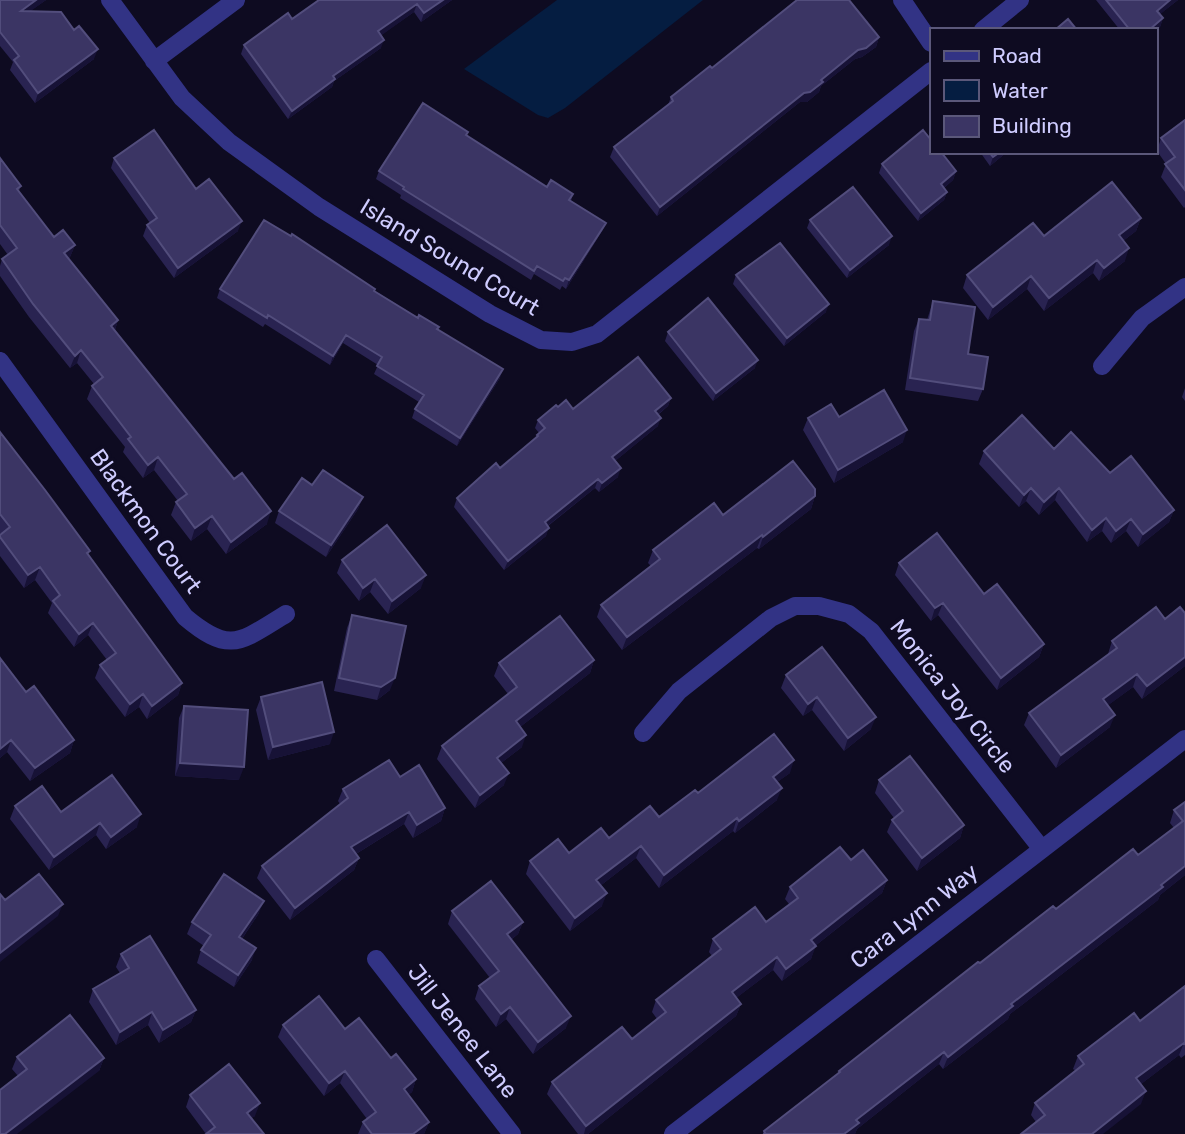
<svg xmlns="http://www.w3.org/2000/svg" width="1185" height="1134" font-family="Rubik,sans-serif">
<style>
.water{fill:#051d41}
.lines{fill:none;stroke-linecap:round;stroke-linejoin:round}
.minor{stroke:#323385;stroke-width:18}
.wall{fill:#292351}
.shaded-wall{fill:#171236}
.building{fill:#3b3564;stroke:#524d7c;stroke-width:2}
.labels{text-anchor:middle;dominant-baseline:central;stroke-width:7;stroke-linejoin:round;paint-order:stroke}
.street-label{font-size:23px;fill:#cfccff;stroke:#0e0b21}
</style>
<rect width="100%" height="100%" fill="#0e0b21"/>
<path class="water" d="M557 0H703L565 108 548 118 538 115 464 69Z"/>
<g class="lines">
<path class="minor" d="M110 0 182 98 229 142 319 207 490 314 541 340 572 342 597 334 931 71
M902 0 931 43
M983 30 1020 0
M154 61 236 0
M0 361 185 617C230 655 240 642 286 614
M1102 366 1142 318 1185 287
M643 733 679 691 771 618 795 606H819L849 614 871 631 1041 848
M376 959 512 1134
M673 1134 1185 739"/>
</g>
<path class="wall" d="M0 0H46L30 11 94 59 35 103 10 70 13 62 0 46Z
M317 0H452L421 22 414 12 381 35V48L334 81 332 87 288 119 241 54 244 45 292 19 317 1Z
M1096 0H1178L1160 14 1163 18 1160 27 1155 30H1120Z
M879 37 876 47 862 57 855 59 821 86 819 92 807 102H800L657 216 610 157 614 147 668 105 671 97 712 68Z
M1185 120V207L1184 208 1161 177 1166 164 1157 151 1161 138Z
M468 132 467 136 547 187 573 194 571 201 606 223 602 231 566 289 562 286 560 290 534 274 531 280 400 198 401 195 376 179 379 171Z
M980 152H1007L990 166Z
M0 158 21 186 19 191 54 237 75 245 70 257 68 259 118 320 115 330 267 524 226 554 207 529 191 541 171 515 176 502 178 501 154 470 143 478 123 452 125 447 87 399 92 386 94 384 77 363 70 368 29 317 0 276V266L2 259 8 255 0 244Z
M114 158 196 189 238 231 174 278 143 236 147 225 150 223 111 168Z
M882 164 956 171 953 180 944 188 947 192 944 200 918 221 879 173Z
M1141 218 1136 231 1123 241 1125 261 1099 281 1093 273 1044 311 1027 289 988 320 963 288 967 275 1044 236Z
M810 220 889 245 847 278 807 228Z
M736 275 826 312 784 346 733 284Z
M220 289 375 291 438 330 500 378 457 446 412 418 415 409 419 402 374 374 378 365 343 343 330 365 265 324 263 327 217 298Z
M933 301 968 354 983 389 978 401 905 390 914 331 919 319 927 320Z
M668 332 755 368 713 401 665 341Z
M1185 388V401L1182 397Z
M671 398 668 406 659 414 658 426 615 461 618 477 599 492 595 488 548 526 546 536 504 570 454 507 457 498 500 468 536 438 539 433 535 428 538 420 573 409Z
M839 417 903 442 834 483 803 430 808 418Z
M0 432 90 551 88 555 182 683 178 695 147 719 139 707 125 717 95 678 100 665 107 660 88 635 74 647 48 613 52 603 35 580 24 588 0 556V535L1 534 0 533Z
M1054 449 1110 473 1174 510 1169 522 1138 547 1126 531 1111 543 1102 531 1087 542 1055 500 1039 515 1026 501 1019 507 979 464 984 451Z
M815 496 811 509 759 549 757 548 622 650 597 617 601 605 651 566 648 563 653 550 723 515Z
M363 497 358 509 326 557 275 523 279 511Z
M342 560 421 588 388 614 370 592 359 601 337 573Z
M899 563 984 594 1044 644 1039 657 997 690 938 615 931 621 895 575Z
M1185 613V666L1142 699 1133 687 1108 705 1110 727 1056 768 1024 725 1029 713 1108 654 1112 641 1165 619Z
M352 615 390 690 377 700 334 691 347 628Z
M0 658 26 692 74 740 70 753 30 781 7 752 0 758Z
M594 660 590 673 520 727 522 747 501 763 504 785 475 808 437 759 442 746 508 694 494 676 499 663Z
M786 675 871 729 844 751 812 710 803 716 781 688Z
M261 697 330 744 268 760 256 710Z
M184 706 239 780 175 776 179 718Z
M790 773 777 782V800L735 833 733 831 659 888 636 858 600 886 602 906 570 931 526 874 530 861 569 853 609 838 659 817 698 793Z
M400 777 445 808 441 821 413 838 404 824 356 854 359 858 354 870 290 920 257 878 262 866 340 804 338 801 343 789Z
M879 780 964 825 960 838 917 871 887 832 892 820 894 818 875 793Z
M1185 802V875L1160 895 1158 900 1010 1014 1008 1019 943 1069 939 1064 857 1129 855 1134H763L764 1131 837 1074 839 1071 980 963 1056 909 1138 855 1174 828 1170 823 1174 810Z
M15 806 137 827 106 849 96 835 49 870 10 819Z
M851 860 887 880 882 893 815 946 811 959 782 981 773 970 736 998 741 1004 736 1016 588 1134H578L547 1094 552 1082 632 1039 657 1019 652 1012 656 1000 712 956 709 952 713 939 766 922 789 904 785 899 790 887Z
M452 911 523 922 518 934 511 940 566 1028 533 1054 506 1019 496 1027 475 999 479 986 490 978 448 924Z
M259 913 242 939 252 960 234 987 197 963 201 950 204 946 187 934 192 922Z
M121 954 196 1010 191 1022 159 1043 148 1025 116 1045 89 1002 93 989 120 973 116 967Z
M1185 986V1055L1181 1058 1179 1055 1141 1084V1104L1036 1122 1031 1115 1035 1103 1076 1071 1073 1069 1078 1056 1140 1021Z
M283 1025 345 1029 416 1079 412 1092 408 1095 429 1122 424 1134H358L363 1122 367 1119 340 1083 324 1096 278 1037Z
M17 1057 104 1058 99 1071 18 1076 12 1069Z
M190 1095 255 1116 251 1118 206 1134 186 1107Z"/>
<path class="shaded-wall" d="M36 0H46L17 21 21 11Z
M443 0H452L421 22 424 13Z
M1170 0H1178L1154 19 1157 11Z
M417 4 414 12 375 40 378 31Z
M1163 18 1160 27 1155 31 1149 30Z
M879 37 876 47 862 57 855 59 821 86 819 92 807 102H800L657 216 660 207 858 50Z
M384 40 381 48 334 81 332 87 288 119 292 111 333 76Z
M98 49 94 59 35 103 38 93Z
M1000 152H1007L990 166 993 157Z
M956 171 953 180 938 193 941 184Z
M947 192 944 200 918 221 921 213Z
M1141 218 1136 231 1114 248 1119 235Z
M242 221 238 231 174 278 178 268Z
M606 223 602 231 566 289 569 280Z
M892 236 889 245 847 278 850 270Z
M75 245 70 257 59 266 64 253Z
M1129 248 1125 261 1099 281 1104 268Z
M1097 260 1093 273 1044 311 1049 298Z
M1031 276 1027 289 988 320 993 307Z
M829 304 826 312 784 346 787 338Z
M118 320 114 333 111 326Z
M346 335 343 343 330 365 333 356Z
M81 350 77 363 70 368 75 356Z
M758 360 755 368 713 401 716 393Z
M503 369 500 378 457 446 460 438Z
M671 398 668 406 652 419 655 411Z
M661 418 658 426 609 466 612 457Z
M907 430 903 442 834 483 838 470Z
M158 457 154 470 143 478 148 465Z
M621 468 618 477 599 492 602 483Z
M598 479 595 488 541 531 545 522Z
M1031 488 1026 501 1019 507 1024 495Z
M1059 488 1055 500 1039 515 1044 502Z
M815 496 811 509 759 549 763 537Z
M363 497 358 509 326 557 331 545Z
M1174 510 1169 522 1138 547 1143 534Z
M271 511 267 524 226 554 231 542Z
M212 516 207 529 191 541 195 528Z
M1106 518 1102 531 1087 542 1092 530Z
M1131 519 1126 531 1111 543 1116 531Z
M549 528 546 536 504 570 508 561Z
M762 535 757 548 622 650 627 637Z
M40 567 35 580 24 588 28 575Z
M426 575 421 588 388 614 392 601Z
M375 579 370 592 359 601 363 588Z
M943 603 938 615 931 621 935 608Z
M93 623 88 635 74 647 79 634Z
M1044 644 1039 657 997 690 1001 678Z
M1185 657V666L1142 699 1147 686Z
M594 660 590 673 511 734 516 721Z
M1137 674 1133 687 1099 712 1103 699Z
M395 678 390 690 377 700 381 687Z
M182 683 178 695 147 719 152 706Z
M143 694 139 707 125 717 130 704Z
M817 697 812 710 803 716 808 704Z
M1115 715 1110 727 1056 768 1061 755Z
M876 717 871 729 844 751 848 738Z
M334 732 330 744 268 760 273 747Z
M526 735 522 747 492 770 497 758Z
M11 740 7 752 0 758V749Z
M74 740 70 753 30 781 35 768Z
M794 760 790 773 768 789 773 777Z
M180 763 244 767 239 780 175 776Z
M509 773 504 785 475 808 480 795Z
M782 788 777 800 735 833 739 821Z
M445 808 441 821 413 838 417 825Z
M409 812 404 824 346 860 351 847Z
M141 814 137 827 106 849 111 837Z
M737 818 733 831 659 888 664 875Z
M100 823 96 835 49 870 54 857Z
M964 825 960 838 917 871 922 858Z
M641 846 636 858 591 893 596 880Z
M359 858 354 870 290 920 295 908Z
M1185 866V875L1160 895 1158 900 1010 1014 1008 1019 943 1069 948 1057 1011 1004Z
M887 880 882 893 806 953 811 940Z
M607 893 602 906 570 931 575 918Z
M264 901 259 913 235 949 239 937Z
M63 904 58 916 0 962V953Z
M523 922 518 934 502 947 507 934Z
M816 946 811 959 782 981 786 969Z
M256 948 252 960 234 987 238 975Z
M777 957 773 970 727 1005 732 992Z
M741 1004 736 1016 588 1134H584L586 1126Z
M510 1007 506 1019 496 1027 501 1014Z
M196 1010 191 1022 159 1043 163 1030Z
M152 1012 148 1025 116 1045 120 1032Z
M571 1016 566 1028 533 1054 538 1042Z
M1184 1043 1179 1055 1132 1091 1136 1078Z
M944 1052 939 1064 857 1129 855 1134H844L856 1120Z
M104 1058 99 1071 17 1134H5Z
M345 1071 340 1083 324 1096 329 1083Z
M416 1079 412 1092 399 1102 404 1089Z
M1146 1091 1141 1104 1103 1134H1092Z
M260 1103 255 1116 242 1125 247 1113Z
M429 1122 424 1134H413Z"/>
<path class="building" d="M0 0H36L21 11 61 12 74 30 79 26 98 49 38 93 14 60 19 56 0 32Z
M319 0H443L424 13 417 4 378 31 384 40 333 76 335 79 292 111 244 45 288 13 292 19Z
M797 0H849L879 37 866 48 858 50 821 80 823 82 810 92 804 93 660 207 614 147 673 101 671 97 710 66 712 68Z
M1106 0H1170L1157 11 1163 18 1149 30H1130Z
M1068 19 1077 30H1055Z
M423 103 468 132 466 135 547 187 551 180 573 194 569 200 606 223 569 280 565 278 563 281 537 266 534 271 403 189 404 187 379 171Z
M1185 120V190L1165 164 1175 157 1161 138Z
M154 130 196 189 209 179 242 221 178 268 147 225 157 218 114 158Z
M923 130 931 140V152H941L956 171 941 184 947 192 921 213 882 164Z
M989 152H1000L993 157Z
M0 158 21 186 17 189 54 237 63 230 75 245 64 253 118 320 111 326 234 479 242 473 271 511 231 542 212 516 195 528 176 502 187 494 158 457 148 465 128 439 131 437 92 386 103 377 81 350 75 356 33 304 2 259 17 248 0 225Z
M1112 182 1141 218 1119 235 1129 248 1104 268 1097 260 1049 298 1031 276 993 307 967 275 1033 223 1044 236Z
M853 187 892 236 850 270 810 220Z
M264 220 291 236 292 234 375 289 374 291 418 318 419 315 439 327 437 329 503 369 460 438 415 409 424 395 377 366 382 357 346 335 333 356 268 315 267 318 220 289Z
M780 243 829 304 787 338 736 275Z
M708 298 758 360 716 393 668 332Z
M933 301 975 307 968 354 988 357 983 389 910 378 919 319 930 320Z
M638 357 671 398 655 411 661 418 612 457 621 468 602 483 598 479 545 522 549 528 508 561 457 498 496 463 500 468 538 436 537 435 545 428 538 420 556 405 558 407 566 400 573 409Z
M884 390 907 430 838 470 808 418 831 404 839 417Z
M1022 415 1054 449 1071 432 1110 473 1131 456 1174 510 1143 534 1131 519 1116 531 1106 518 1092 530 1059 488 1044 502 1031 488 1024 495 984 451Z
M0 432 45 490 90 551 87 553 182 683 152 706 143 694 130 704 100 665 116 653 93 623 79 634 53 601 60 595 40 567 28 575 0 537V535L10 527 0 514Z
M793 461 815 489V496L763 537 762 535 627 637 601 605 660 559 653 550 714 503 723 515Z
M323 470 363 497 331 545 279 511 302 478 312 485Z
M387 525 426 575 392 601 375 579 363 588 342 560Z
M937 533 984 594 997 584 1044 644 1001 678 943 603 935 608 899 563Z
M1156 607 1165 619 1180 607 1185 613V657L1147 686 1137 674 1103 699 1115 715 1061 755 1029 713 1117 648 1112 641Z
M352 615 406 626 395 678 381 687 339 678Z
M560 616 594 660 516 721 526 735 497 758 509 773 480 795 442 746 517 687 499 663Z
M822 647 876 717 848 738 817 697 808 704 786 675Z
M0 658 26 692 34 686 74 740 35 768 11 740 0 749Z
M322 682 334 732 273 747 261 697Z
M184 706 248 710 244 767 180 763Z
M774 734 794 760 773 777 782 788 739 821 737 818 664 875 641 846 596 880 607 893 575 918 530 861 558 839 569 853 601 828 609 838 650 806 659 817 695 790 698 793Z
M910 756 964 825 922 858 892 820 903 811 879 780Z
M389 760 400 777 419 765 445 808 417 825 409 812 351 847 359 858 295 908 262 866 348 798 343 789Z
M112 775 141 814 111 837 100 823 54 857 15 806 42 786 61 812Z
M1185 802V866L1161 885 1163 887 1011 1004 1013 1006 948 1057 944 1052 856 1120 859 1123 844 1134H764L765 1133 764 1131 840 1072 839 1071 978 962 980 963 1053 906 1056 909 1133 849 1138 855 1183 821 1174 810Z
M840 847 851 860 863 850 887 880 811 940 816 946 786 969 777 957 732 992 741 1004 586 1126 552 1082 622 1027 632 1039 666 1012 656 1000 721 949 713 939 755 907 766 922 798 898 790 887Z
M39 874 63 904 0 953V894L5 900Z
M224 874 264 901 239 937 256 948 238 975 201 950 211 935 192 922Z
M491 881 523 922 507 934 571 1016 538 1042 510 1007 501 1014 479 986 499 971 452 911Z
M150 936 196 1010 163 1030 152 1012 120 1032 93 989 129 968 121 954Z
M1185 986V1044L1184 1043 1136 1078 1146 1091 1092 1134H1021L1045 1115 1035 1103 1084 1064 1078 1056 1134 1013 1140 1021Z
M319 996 345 1029 359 1018 391 1058 396 1054 416 1079 404 1089 429 1122 413 1134H372L363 1122 376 1112 345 1071 329 1083 283 1025Z
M70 1015 104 1058 5 1134H0V1090L27 1069 17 1057Z
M229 1064 260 1103 247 1113 264 1134H206L215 1127 190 1095Z"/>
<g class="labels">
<g class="street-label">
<text transform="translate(450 257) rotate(31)">Island Sound Court</text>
<text transform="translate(146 521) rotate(54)">Blackmon Court</text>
<text transform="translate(953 696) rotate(52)">Monica Joy Circle</text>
<text transform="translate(914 916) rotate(-38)">Cara Lynn Way</text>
<text transform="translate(463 1031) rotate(52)">Jill Jenee Lane</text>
</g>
</g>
<rect x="930" y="28" width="228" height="126" fill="#0e0b21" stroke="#5b587a" stroke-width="2"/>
<rect x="944" y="51" width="35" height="10" fill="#323385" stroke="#5b587a" stroke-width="2"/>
<text x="992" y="63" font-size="21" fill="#cfccff">Road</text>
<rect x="944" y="80" width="35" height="21" fill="#051d41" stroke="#5b587a" stroke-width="2"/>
<text x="992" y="98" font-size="21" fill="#cfccff">Water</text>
<rect x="944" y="116" width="35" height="21" fill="#3b3564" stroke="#5b587a" stroke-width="2"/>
<text x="992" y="133" font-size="21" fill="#cfccff">Building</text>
</svg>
